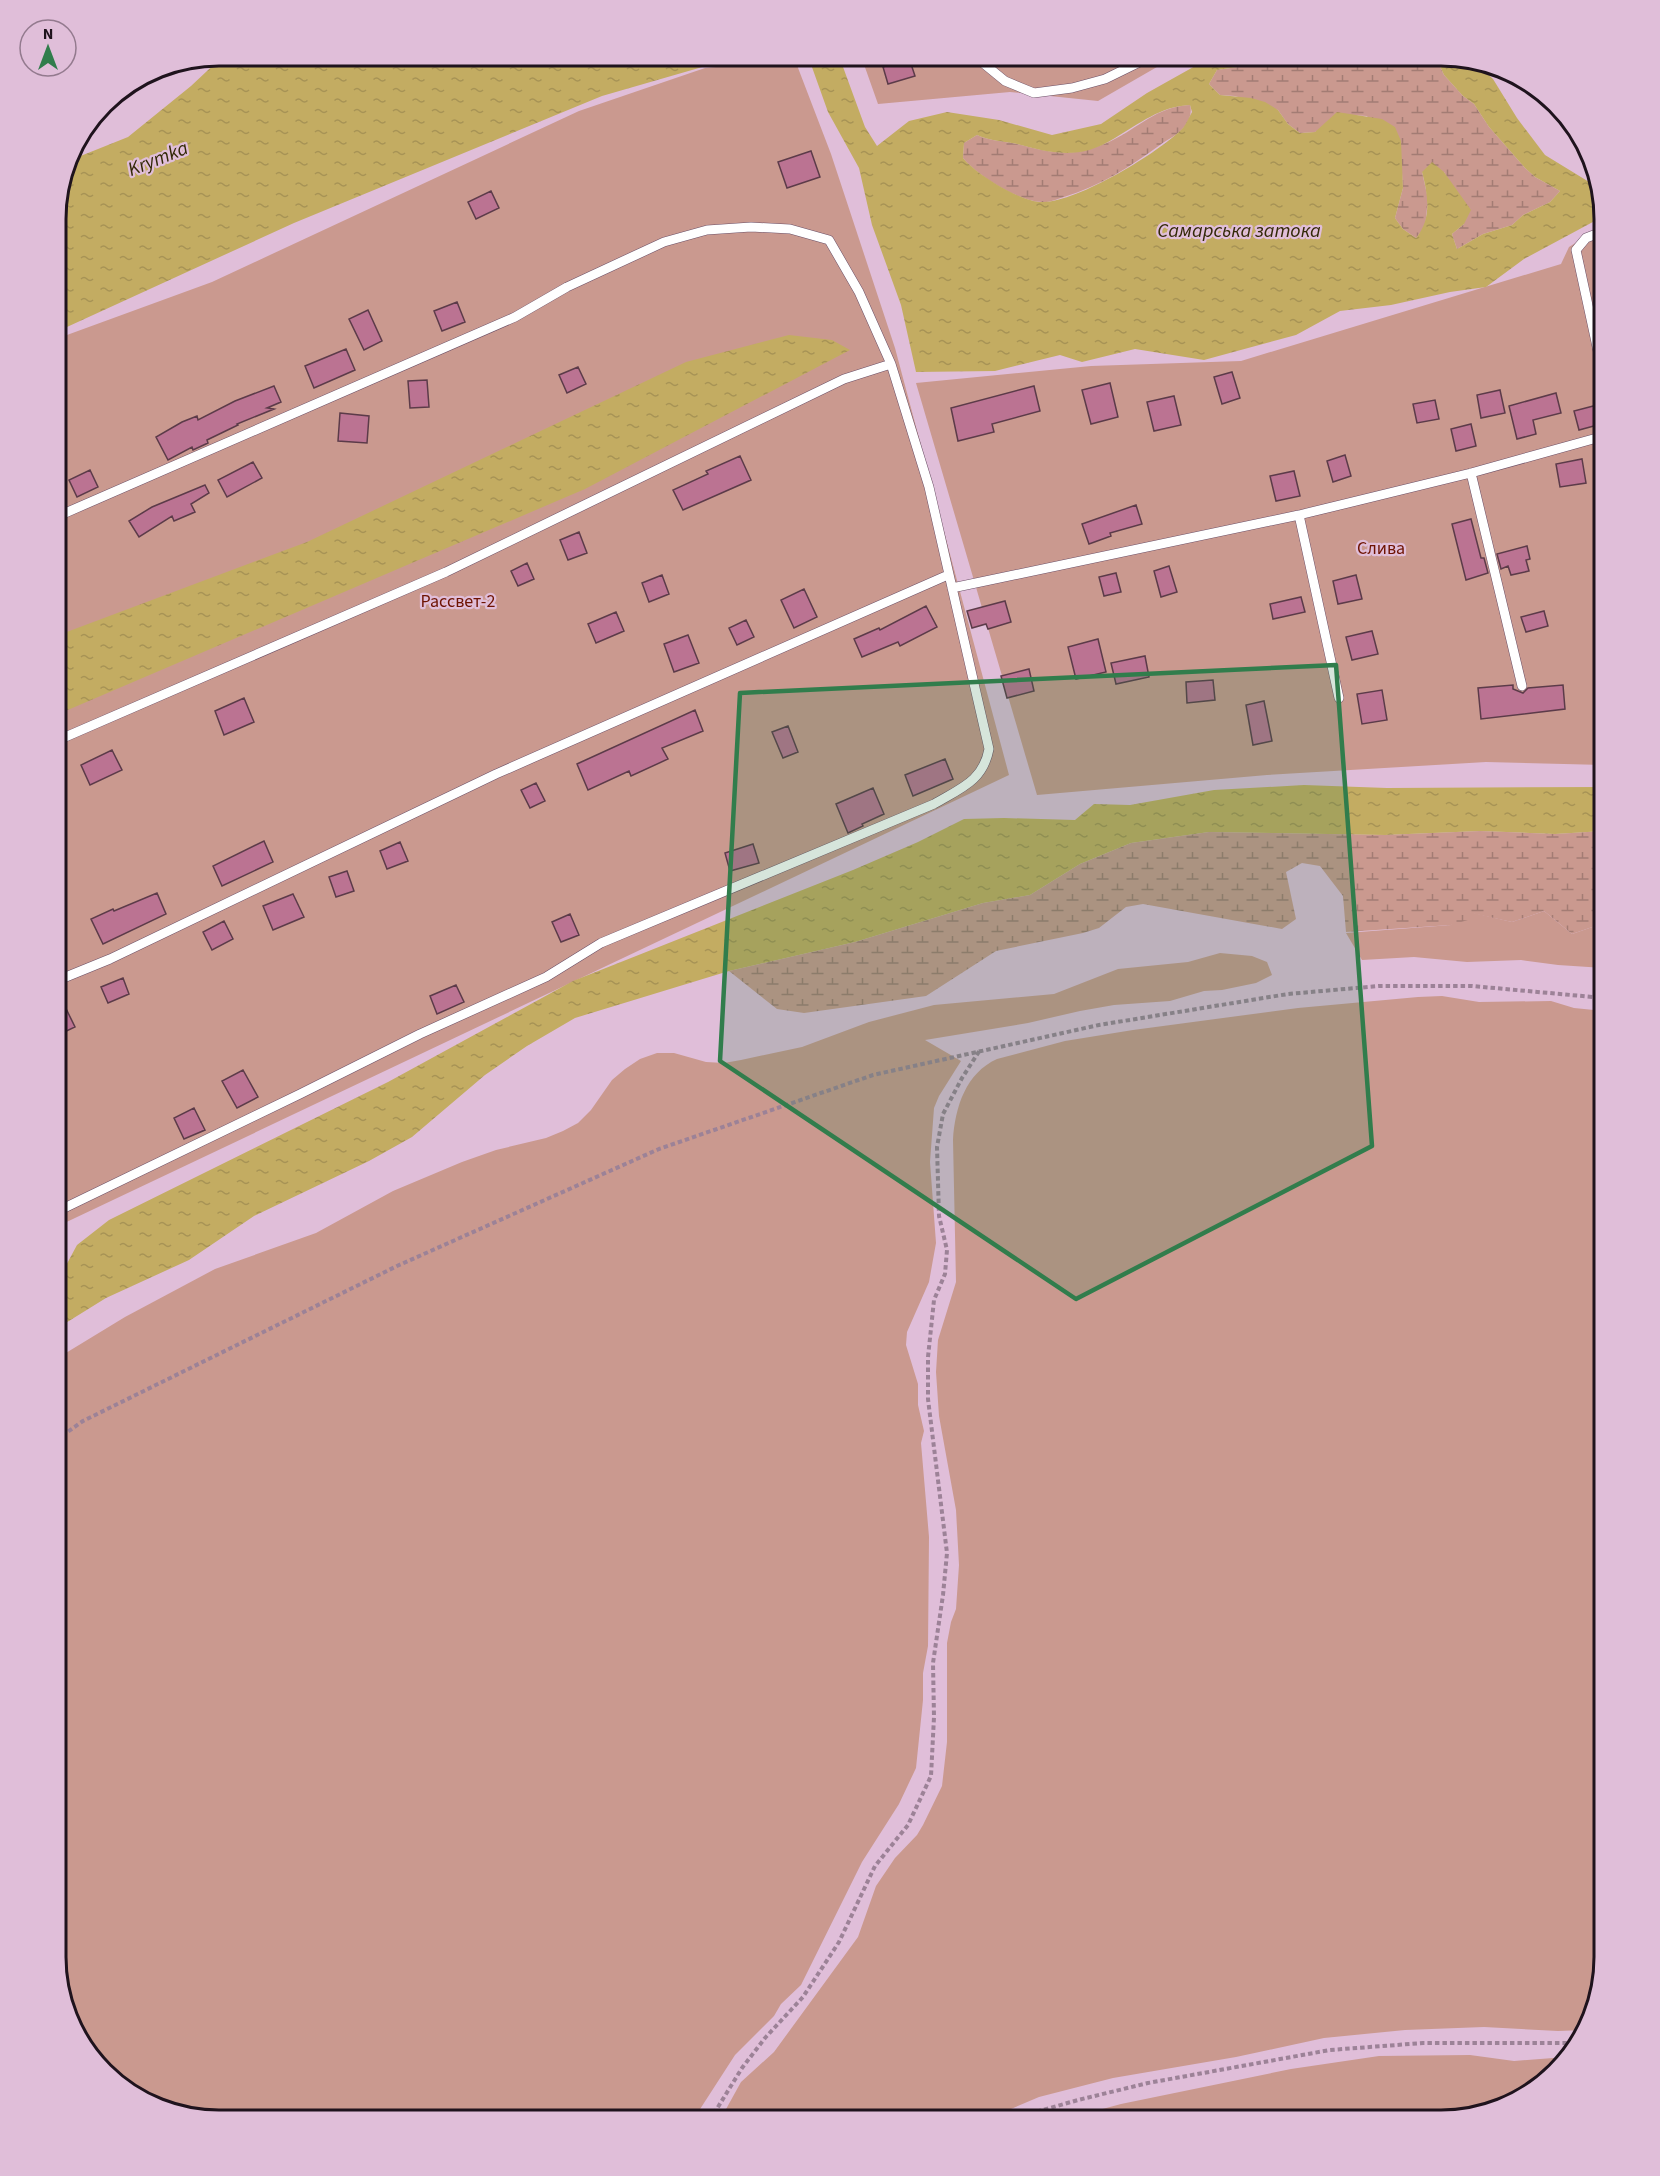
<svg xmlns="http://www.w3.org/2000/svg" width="1660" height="2176" font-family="'Source Sans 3',sans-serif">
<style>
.green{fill:#ca998f}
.wetland{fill:url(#wetland-marsh)}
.water{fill:url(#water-ripples);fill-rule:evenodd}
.building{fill:#bb7392;stroke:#5c3b49;stroke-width:1.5}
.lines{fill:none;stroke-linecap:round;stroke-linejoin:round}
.lane-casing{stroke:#6b4f66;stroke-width:10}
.path{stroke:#9c8297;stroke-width:4;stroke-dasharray:4.5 3;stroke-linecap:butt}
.lane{stroke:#fff;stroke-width:9}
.marked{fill:#317d4c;fill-opacity:0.2;stroke:#317d4c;stroke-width:4.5;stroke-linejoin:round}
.labels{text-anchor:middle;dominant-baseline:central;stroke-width:4.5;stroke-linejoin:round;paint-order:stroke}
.park-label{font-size:18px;fill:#6e1302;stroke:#e0bed9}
.water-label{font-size:20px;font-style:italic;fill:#322806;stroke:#e0bed9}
.rim{fill:none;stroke:#1f131d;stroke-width:3}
</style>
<defs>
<pattern id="wetland-marsh" width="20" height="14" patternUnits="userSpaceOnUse" patternTransform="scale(1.5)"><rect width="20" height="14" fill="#ca998f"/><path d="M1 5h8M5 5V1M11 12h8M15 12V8" fill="none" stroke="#a37c74"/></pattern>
<pattern id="water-ripples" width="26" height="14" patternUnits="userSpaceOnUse" patternTransform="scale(1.5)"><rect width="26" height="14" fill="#c3ac62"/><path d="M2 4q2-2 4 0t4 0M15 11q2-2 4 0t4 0" fill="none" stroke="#a79355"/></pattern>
</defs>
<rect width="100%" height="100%" fill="#e0bed9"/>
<path class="green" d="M861 56H1176L1098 101 1010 92 878 104Z
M795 60 831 154 895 348 1009 775 56 1227V339L212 282 579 111 705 68Z
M1515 75 1523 78 1577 128 1584 150Z
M1604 225V765L1486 762 1267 775 1037 795 916 383 1091 366 1241 361 1561 264 1569 247Z
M1461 910 1512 922 1544 911 1572 934 1604 923V968L1558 965 1521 960 1467 962 1414 957 1362 960 1346 933 1451 925Z
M1220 953 1252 956 1267 962 1272 975 1256 983 1222 990 1204 991 1170 1001 1114 1005 1080 1011 1028 1023 925 1040 961 1061 939 1096 934 1108 930 1162 936 1243 929 1282 907 1332 906 1345 918 1384V1405L924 1431 921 1443 929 1537 928 1646 923 1673V1700L916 1768 899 1804 862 1862 801 1985 781 2004 774 2016 735 2055 693 2120H218L137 2099 83 2048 56 1957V1359L125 1317 215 1269 316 1233 393 1191 462 1162 496 1150 546 1138 563 1131 578 1123 591 1110 612 1080 625 1069 640 1059 657 1053H674L706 1062 724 1063 741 1060 802 1047 869 1022 934 1005 1054 994 1118 969 1188 962Z
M1442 996 1479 1002 1551 1001 1574 1008 1604 1011V1958L1585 2030 1558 2031 1484 2027 1405 2030 1324 2038 1236 2057 1113 2078 1039 2097 985 2120H720L741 2082 774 2052 858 1937 876 1886 895 1858 917 1835 923 1825 942 1786 947 1742V1643L951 1622 956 1609 959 1565 956 1510 939 1416 936 1372 938 1340 956 1282 953 1140C955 1107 966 1073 997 1059L1065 1041 1133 1030 1298 1008 1418 997Z
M1470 2055 1514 2061 1566 2057 1532 2093 1442 2120H1062L1121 2104 1291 2069 1379 2056Z"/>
<path class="wetland" d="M1379 56H1417L1438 62 1444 75 1463 96 1474 104 1489 127 1525 168 1535 177 1560 191 1550 202 1523 215 1512 225 1483 234 1457 249 1452 234 1464 224 1452 185 1444 172H1422L1428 199 1425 227 1416 238 1403 229 1395 218 1403 188 1402 173 1367 116 1352 115 1315 132 1300 133 1288 124 1278 110 1235 96 1220 95 1209 84 1217 70C1271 61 1326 65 1379 56Z
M1190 105C1192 112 1190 119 1185 126 1178 135 1168 139 1160 145 1130 167 1100 186 1064 197 1057 199 1049 203 1042 202 1018 201 978 176 963 158L964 143 977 135C990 141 1003 141 1017 144 1056 154 1073 158 1111 141 1140 127 1156 107 1190 105Z
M1480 831 1555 834 1604 831V923L1572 934 1544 911 1512 922 1462 911 1468 920 1451 925 1346 932 1343 896 1320 866 1302 863 1286 872 1296 919 1282 929 1143 904 1126 907 1099 928 1083 933 996 951 926 996 804 1013 777 1009 729 971 855 942 983 903 1030 895 1080 864 1131 843 1209 832 1385 835Z"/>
<path class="water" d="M223 56H729L730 59 602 96 294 223 56 332V208L68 161 128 137 191 86Z
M808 56H839L865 127 877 146 909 121 947 112 999 120 1052 135 1101 124 1147 93 1213 56H1379C1326 65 1271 60 1217 70L1209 84 1220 95 1251 98 1265 102 1278 110 1288 124 1300 133 1315 132 1337 112 1382 119 1395 127 1401 141 1403 188 1395 218 1403 229 1416 238C1432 219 1428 195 1422 172L1432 162 1444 172 1471 210 1464 224 1452 234 1457 249 1483 234 1512 225 1523 215 1550 202 1560 191 1535 177 1525 168 1489 127 1474 104 1463 96 1444 75 1438 62 1417 56H1452L1477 64 1493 79 1517 118 1545 155 1594 185 1604 216 1524 259 1486 287 1450 292 1391 305 1340 311 1296 335 1204 360 1135 349 1082 362 1060 355 995 371 916 372 901 305 872 225 859 168 828 112ZM1190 105 1192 112C1189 117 1187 123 1183 128 1160 152 1076 203 1042 202 1021 202 977 175 963 158L964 143 977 135C990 141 1003 141 1017 144 1054 154 1080 160 1115 138 1139 124 1161 106 1190 105Z
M789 335 832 340 850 350 585 489 56 715V636L307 542 686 362Z
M1304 785 1387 788 1604 787V831L1555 834 1480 831 1385 835 1209 832 1131 843 1080 864 1030 895 983 903 855 942 729 971 575 1018 527 1046 485 1075 412 1137 369 1161 254 1216 189 1260 106 1298 56 1329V1275L63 1271 77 1245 109 1220 388 1082 573 981 853 870 918 842 964 819 1004 818 1075 820 1094 804 1130 805 1214 790Z"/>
<path class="building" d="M909 58 915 76 888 84 883 67Z
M811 151 820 177 787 188 778 162Z
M491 191 499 208 476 219 468 202Z
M457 302 465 322 442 331 434 311Z
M368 310 382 341 364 350 349 319Z
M346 349 355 370 314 388 305 366Z
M578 367 586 384 567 393 559 375Z
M1232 372 1240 398 1222 404 1214 377Z
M427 380 429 407 410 408 408 381Z
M1110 383 1118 417 1091 424 1082 390Z
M274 386 281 402 267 408 274 409 237 424 238 425 207 440 208 443 193 450 192 447 168 460 156 437 182 422 197 416 198 420 235 401Z
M1034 386 1040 411 992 424 994 432 958 441 951 408Z
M1500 390 1505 413 1481 418 1477 395Z
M1556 393 1561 413 1533 420 1536 434 1517 439 1509 406Z
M1174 396 1181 425 1154 431 1147 402Z
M1435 400 1439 419 1417 423 1413 404Z
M1601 404 1605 423 1579 430 1574 411Z
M340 413 369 416 367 443 338 441Z
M1471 424 1476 446 1456 451 1451 429Z
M1345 455 1351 476 1333 482 1327 461Z
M740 456 751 480 683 510 673 490 708 474 706 471Z
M1582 459 1586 483 1560 487 1556 464Z
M253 462 262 478 227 497 218 480Z
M90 470 98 487 77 497 69 480Z
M1294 471 1300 496 1276 501 1270 476Z
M205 485 209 493 191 504 195 512 174 521 172 516 139 537 129 521 152 507Z
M1136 505 1142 524 1110 533 1111 536 1089 544 1082 524Z
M1471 519 1481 558H1484L1488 573 1466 580 1452 524Z
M579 532 587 553 568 560 560 540Z
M1527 546 1530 559 1526 560 1529 571 1511 575 1508 566 1501 569 1497 554Z
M527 563 534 579 518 586 511 571Z
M1169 566 1177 592 1161 597 1154 571Z
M1116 573 1121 592 1104 596 1099 577Z
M662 575 669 594 649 602 642 583Z
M1356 575 1362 599 1338 604 1333 581Z
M804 589 817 617 794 628 781 600Z
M1301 597 1305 612 1273 619 1270 604Z
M1005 601 1011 622 988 629 986 624 972 628 967 611Z
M926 606 937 627 900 646 898 642 862 657 854 639 879 628 880 630Z
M1544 611 1548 626 1526 632 1521 617Z
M616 612 624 631 596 643 588 624Z
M746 620 754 637 737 645 729 628Z
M1372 631 1378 654 1352 660 1346 637Z
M688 635 699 663 674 672 664 644Z
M1098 639 1106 672 1076 679 1068 647Z
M1145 656 1149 677 1116 684 1111 663Z
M1029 669 1034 691 1007 698 1001 676Z
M1213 680 1215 700 1187 703 1186 682Z
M1513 685V689L1523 693 1528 688 1563 685 1565 709 1481 719 1478 688Z
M1382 690 1387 720 1362 724 1357 694Z
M244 698 254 722 224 735 215 711Z
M1264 701 1272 741 1253 745 1246 705Z
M695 710 703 731 662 748 668 759 631 776 629 771 588 790 577 764Z
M788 726 798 752 783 758 772 732Z
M112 750 122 770 90 785 81 765Z
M945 759 953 779 913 796 905 775Z
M536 783 545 801 530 808 521 790Z
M873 788 884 814 862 824 863 826 848 833 836 804Z
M264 841 273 862 222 886 213 866Z
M400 842 408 861 387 869 380 851Z
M753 844 759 863 730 871 725 853Z
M347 871 354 891 336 897 329 877Z
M157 893 166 914 103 944 91 919 113 909 114 911Z
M293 894 304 917 273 930 263 906Z
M570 914 579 935 561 942 552 922Z
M224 921 233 939 212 950 203 932Z
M123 978 129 994 108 1003 101 987Z
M456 985 464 1002 437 1014 430 996Z
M56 988 75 1027 56 1036Z
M243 1070 258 1097 237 1108 222 1081Z
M194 1108 205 1130 184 1139 174 1118Z"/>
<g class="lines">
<defs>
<path id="lane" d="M980 56 983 63 1005 81 1034 93 1072 88 1105 79 1152 56
M1604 379 1576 250 1586 238 1604 231
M1471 473 1522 686
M1299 515 1339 698
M952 588 1299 515 1471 473 1604 436
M56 741 446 572 844 379 891 364
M56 981 110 959 496 774 948 575
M56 1212 300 1094 420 1034 546 977 601 943 934 804C961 788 983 781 989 749L929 487 891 364 859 292 829 240 790 229 751 227 707 230 664 242 567 287 515 317 56 517"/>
</defs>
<use href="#lane" class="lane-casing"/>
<path class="path" d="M56 1440 83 1421 397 1266 659 1149 873 1075 1099 1025 1288 994 1379 986H1472L1604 998
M710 2120 742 2068 765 2038 803 1997 839 1942 875 1866 908 1825 931 1776 934 1717 933 1663 943 1595 947 1553 928 1399V1357L934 1300 945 1274 947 1250 939 1216 937 1147 943 1114 962 1078 980 1050
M1008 2120 1078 2100 1148 2083 1330 2050 1423 2043H1579"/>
<use href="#lane" class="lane"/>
</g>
<path class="marked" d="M1336 665 1372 1146 1076 1299 720 1061 740 693Z"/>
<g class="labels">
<g class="park-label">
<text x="1381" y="548">Слива</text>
<text x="458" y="601">Рассвет-2</text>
</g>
<g class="water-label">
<text transform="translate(158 159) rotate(-22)">Krymka</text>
<text x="1239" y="231">Самарська затока</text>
</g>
</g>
<path d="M0 0H1660V2176H0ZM219 66H1441A153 153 0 0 1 1594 219V1957A153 153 0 0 1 1441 2110H219A153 153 0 0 1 66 1957V219A153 153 0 0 1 219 66Z" fill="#e0bed9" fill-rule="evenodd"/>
<path class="rim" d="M219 66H1441A153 153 0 0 1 1594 219V1957A153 153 0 0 1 1441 2110H219A153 153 0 0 1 66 1957V219A153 153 0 0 1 219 66Z"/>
<g transform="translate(48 48)"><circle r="28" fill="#e0bed9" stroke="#937a8e" stroke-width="1.5"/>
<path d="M0-4.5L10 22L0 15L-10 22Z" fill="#317d4c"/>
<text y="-9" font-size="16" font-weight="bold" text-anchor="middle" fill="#1f131d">N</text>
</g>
</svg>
